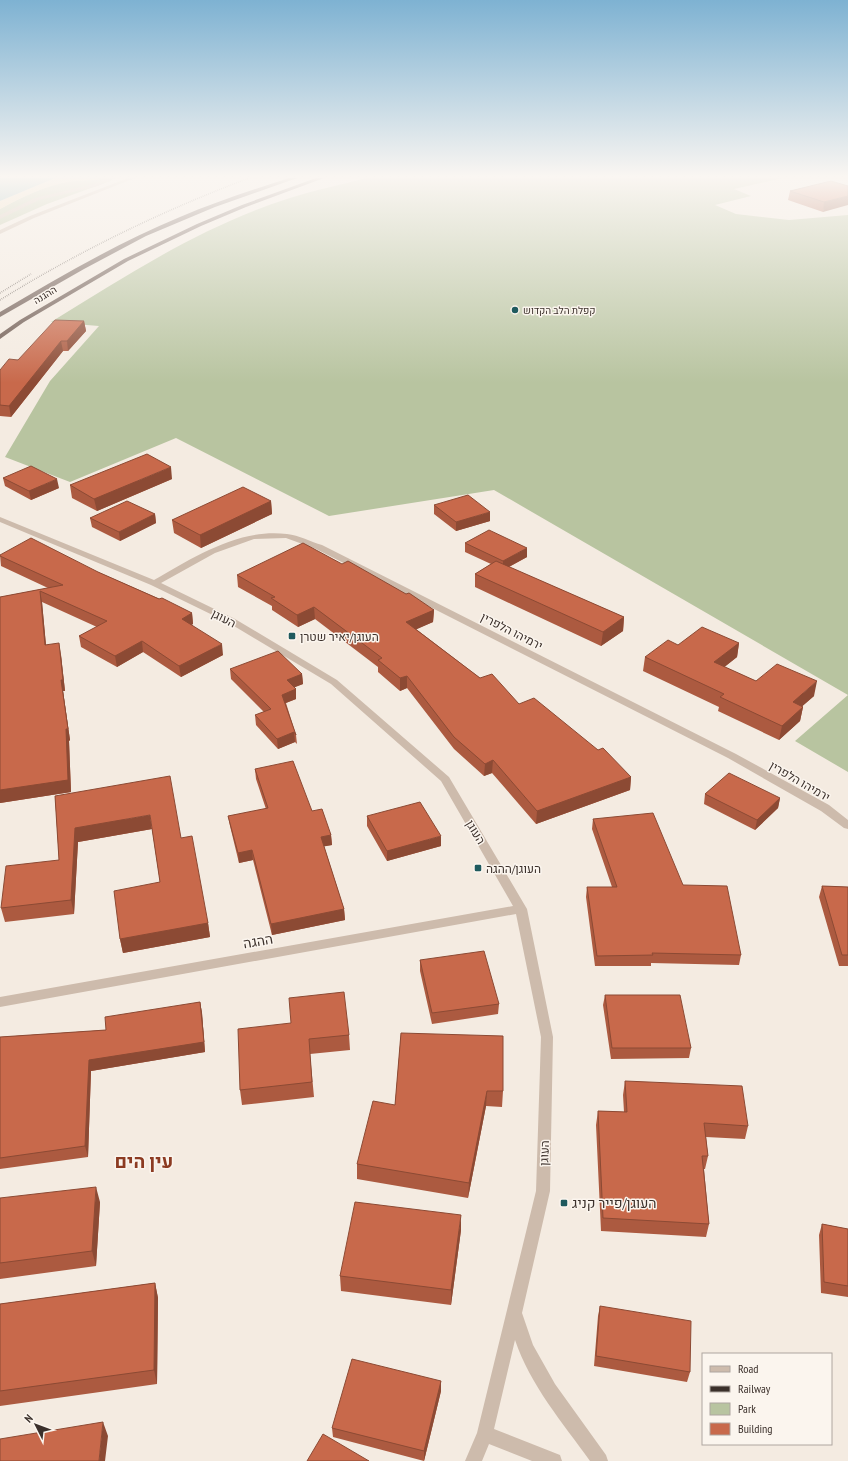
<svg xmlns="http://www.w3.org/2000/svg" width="848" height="1461" font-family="'PT Sans Narrow',Heebo,sans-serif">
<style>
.green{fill:#b8c4a0}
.sand{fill:#efdcb8}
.water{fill:#7fb0b2}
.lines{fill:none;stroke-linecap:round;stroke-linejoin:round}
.pedestrian{fill:#cdbbac;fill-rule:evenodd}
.minor{fill:#cdbbac;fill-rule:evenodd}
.trunk{fill:#6c584f;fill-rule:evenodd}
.rail{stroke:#3b302b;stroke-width:1.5;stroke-dasharray:0.5 1.5;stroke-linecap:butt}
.wall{fill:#ac5a40}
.shaded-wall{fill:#8c4a34}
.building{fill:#c8694b;stroke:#8c4a34}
.poi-dot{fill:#1f5a5e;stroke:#fbf5ee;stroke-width:1.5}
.labels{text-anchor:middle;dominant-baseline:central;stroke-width:3;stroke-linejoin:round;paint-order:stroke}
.far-street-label{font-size:10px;fill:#3b302b;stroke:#fbf5ee}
.far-poi-label{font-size:10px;fill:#3b302b;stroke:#fbf5ee;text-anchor:start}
.street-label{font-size:12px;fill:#3b302b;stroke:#fbf5ee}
.poi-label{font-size:12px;fill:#3b302b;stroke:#fbf5ee;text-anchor:start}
.near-street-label{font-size:14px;fill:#3b302b;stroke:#fbf5ee}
.near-poi-label{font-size:14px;fill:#3b302b;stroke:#fbf5ee;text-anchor:start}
.near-district-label{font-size:19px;font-weight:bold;fill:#8c3b22;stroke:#fbf5ee}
</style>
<rect width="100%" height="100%" fill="#f4ebe1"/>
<path class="green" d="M98 178H109L103 180H113L47 204 0 225V209C22 197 44 186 69 181 78 180 92 180 98 178Z
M366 178H783L734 189 751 196 715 205 736 214 789 220 848 215V772L795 741 848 695 494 490 329 516 176 438 70 482 5 457 50 381 99 326 51 322C127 275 204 225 290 198 314 190 341 185 366 178Z"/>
<path class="sand" d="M55 178H98L100 180C59 179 36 190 0 209V201Z"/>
<path class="water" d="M0 178H55L0 201Z"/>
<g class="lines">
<path class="pedestrian" d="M108 178H115L98 186 39 200 0 219V215L35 198 94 184Z"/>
<path class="minor" d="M128 178H135L34 218 0 234V230L30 216Z
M0 517 154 580C194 557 239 528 287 534 299 535 311 542 322 545L736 754 829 805 848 820V829L844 828 821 811 728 758 316 549 286 538 254 539 215 553 161 583 235 619 337 680 449 777 527 909 553 1037 550 1191 522 1313 533 1345 555 1384 606 1455 608 1461H590C563 1423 530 1385 515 1340L494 1429 560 1455 562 1461H532L489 1444 482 1461H465L477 1433 536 1191 541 1037 516 914 0 1007V997L513 906 441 781 331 684 229 623 151 585 0 522Z"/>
<path class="trunk" d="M289 178H297L215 207 146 236 84 269 0 317V312C58 278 117 243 180 217 215 202 252 190 289 178Z
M316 178H324L246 207 201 226 128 261 24 322 0 339V334L20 320 124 259 197 224 242 205Z"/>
<path class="rail" d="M0 293 31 274
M0 300C79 251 162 211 249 178"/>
</g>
<path class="wall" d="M831 181 823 212 788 200 790 191Z
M84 321 86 331 68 351H63L11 417 0 416V370Z
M3 478 59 488 31 500 5 486Z
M172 479 97 511 72 498 70 485Z
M271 501 272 514 201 548 174 533 172 520Z
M434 505 490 521 456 531 434 514Z
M155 514 156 523 120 541 92 527 90 518Z
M465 543 527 557 509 567 624 617 623 631 601 646 475 587V574L491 564 465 552Z
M0 555 98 572 192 613 193 624 191 625 223 655 181 677 143 652 117 667 81 647 79 636 97 627 42 602 46 645 61 655 65 691H63L70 740 69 741 71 792 0 803V597L48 588 1 566Z
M342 564 434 610 433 622 416 629 480 678 519 704 631 777 630 790 536 824 492 773 484 776 454 749 407 688 400 691 378 672V667L315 619 298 627 272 610V606L238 587 237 575Z
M739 643 737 657 724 667 756 681 814 696 802 706 803 707 800 721 779 740 718 711 719 707 643 671 645 657 678 645Z
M230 669 302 674 303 684 294 687 296 689V699L286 703 296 735 297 744 295 742 278 749 256 725 255 715 264 712 231 679Z
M255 769 312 811 331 835 332 845 324 846 344 909 345 920 272 935 253 860 239 863 230 826 228 816 266 809 256 779Z
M705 794 780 798 778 808 755 830 704 804Z
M55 796 181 838 208 923 210 937 123 953 120 939 160 882 152 829 78 842 74 914 5 922 1 908 59 860Z
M367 816 441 846 387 861 367 826Z
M593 819 683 885 741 955 739 965 651 963V966H595L586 897 587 887H612L592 829Z
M822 886 848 887V966H839L819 897Z
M420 960 499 1004 498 1014 432 1024 420 971Z
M605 995 691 1048 689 1058 611 1059 603 1005Z
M200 1002 202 1013 205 1052 91 1071 88 1157 0 1169V1037L106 1030Z
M291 1023 349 1035 350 1050 310 1054 314 1097 242 1105 240 1090Z
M401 1033 503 1091 502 1107 486 1106 468 1198 357 1179V1164L395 1105Z
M625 1081 748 1126 745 1139 706 1137 708 1156 705 1169H704L709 1224 706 1237 601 1231 596 1125 598 1111 624 1112 623 1095Z
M0 1198 100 1202 96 1266 0 1279Z
M822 1224 848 1229V1297L821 1293 819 1235Z
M461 1230 451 1305 341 1291 340 1276Z
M155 1283 158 1298 157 1384 0 1406V1304Z
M600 1306 690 1372 687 1382 594 1366 598 1316Z
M441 1381V1391L424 1461 333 1437 332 1428Z"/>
<path class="shaded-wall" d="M848 196V205L823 212 824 202Z
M84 321 86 331 68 351 67 341Z
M61 341 63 351 11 417 9 406Z
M171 467 172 479 97 511 94 499Z
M57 479 59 488 31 500 29 491Z
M271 501 272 514 201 548 200 535Z
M490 512V521L456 531V522Z
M155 514 156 523 120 541 119 532Z
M527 548V557L503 570V561Z
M40 591 42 602 47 657 45 645Z
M314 607 315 619 298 627 297 615Z
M434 610 433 622 406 634V622Z
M192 613 193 624 183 630 182 619Z
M624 617 623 631 601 646 603 632Z
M142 641 143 652 117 667 115 656Z
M59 643 61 655 65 691H63L70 740 69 741 71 792 0 803V790L61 680Z
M739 643 737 657 712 677 714 662Z
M222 644 223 655 181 677 179 666Z
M302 674 303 684 288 690 287 680Z
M407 676V688L400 691V678Z
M817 681 814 696 790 717 793 702Z
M296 689V699L283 704 282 695Z
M803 707 800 721 779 740 782 726Z
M294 732 295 742 278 749 277 739Z
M493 760 492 773 484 776 485 764Z
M631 777 630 790 536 824 537 811Z
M780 798 778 808 755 830 757 820Z
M150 815 152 829 78 842 74 914 71 900 75 828Z
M331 835 332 845 321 847V837Z
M441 836V846L387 861V851Z
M252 850 253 860 239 863 238 853Z
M344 909 345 920 272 935 271 924Z
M208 923 210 937 123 953 120 939Z
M200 1002 202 1013 205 1052 91 1071 88 1157 85 1146 89 1060Z
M487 1091 486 1106 468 1198 469 1183Z
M96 1187 100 1202 96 1266 92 1251Z
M461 1215V1230L451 1305V1290Z
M155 1283 158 1298 157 1384 154 1370Z
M441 1381V1391L424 1461V1451Z
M103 1422 108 1436 105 1461H99Z"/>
<path class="building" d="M831 181 848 186V196L824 202 790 191Z
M55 320 84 321 67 341H61L9 406 0 405V370L9 359 18 360Z
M147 454 171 467 94 499 70 485Z
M31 466 57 479 29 491 3 478Z
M243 487 271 501 200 535 172 520Z
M468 495 490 512 456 522 434 505Z
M127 501 155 514 119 532 90 518Z
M489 530 527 548 503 561 465 543Z
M31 538 98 572 159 599 162 598 192 613 182 619 222 644 179 666 142 641 115 656 79 636 107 621 40 591 45 645 59 643 63 680H61L68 729H66L68 780 0 790V597L63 585 0 556V555Z
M303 543 342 564 348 561 406 594 409 593 434 610 406 622 480 678 492 674 519 704 534 698 598 750 603 748 631 777 537 811 493 760 485 764 454 737 407 676 400 678 378 660 382 658 314 607 297 615 271 598 275 597 237 575Z
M496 561 624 617 603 632 475 574Z
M702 627 739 643 714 662 756 681 777 664 817 681 793 702 803 707 782 726 720 697 724 694 645 657 668 640 678 645Z
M278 651 302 674 287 680 296 689 282 695 296 735 294 732 277 739 255 715 271 709 230 669Z
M293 761 312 811 322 809 331 835 321 837 344 909 271 924 252 850 238 853 228 816 268 808 255 769Z
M729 773 780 798 757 820 705 794Z
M170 776 181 838 192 836 208 923 120 939 114 891 160 882 150 815 75 828 71 900 1 908 6 866 59 860 55 796Z
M420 802 441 836 387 851 367 816Z
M653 813 683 885 727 886 741 955 652 953 653 955 597 956 587 887H617L593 819Z
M822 886 848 887V955H842Z
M484 951 499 1004 432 1013 420 960Z
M344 992 349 1035 309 1039 312 1082 240 1090 238 1029 291 1023 289 998Z
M605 995H680L691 1048H612Z
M200 1002 204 1042 89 1060 85 1146 0 1158V1037L106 1030 105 1017Z
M401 1033 503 1036V1091H487L469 1183 357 1164 373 1101 395 1105Z
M625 1081 742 1086 748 1126 704 1123 708 1156H702L709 1224 603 1218 598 1111 627 1112Z
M96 1187 92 1251 0 1263V1198Z
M355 1202 461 1215 451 1290 340 1276Z
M822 1224 848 1229V1286L824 1282Z
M155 1283 154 1370 0 1391V1304Z
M600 1306 691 1321 690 1372 596 1356Z
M352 1359 441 1381 424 1451 332 1428Z
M103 1422 99 1461H0V1439Z
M323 1434 369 1461H307Z"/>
<linearGradient id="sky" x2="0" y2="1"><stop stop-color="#7eb2d2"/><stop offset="0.46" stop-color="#faf6f2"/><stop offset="1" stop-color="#faf6f2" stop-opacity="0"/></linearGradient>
<rect width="848" height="383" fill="url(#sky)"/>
<g class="poi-dot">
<circle cx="515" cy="310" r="4"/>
<rect x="288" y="632" width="8" height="8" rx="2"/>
<rect x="474" y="864" width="8" height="8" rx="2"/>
<rect x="560" y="1199" width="8" height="8" rx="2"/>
</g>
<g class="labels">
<g class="far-street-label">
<text transform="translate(45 295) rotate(-31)">ההגנה</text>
</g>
<g class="far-poi-label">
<text x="523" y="310">קפלת הלב הקדוש</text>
</g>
<g class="street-label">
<text transform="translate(224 618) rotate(27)">העוגן</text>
<text transform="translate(512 631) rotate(27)">ירמיהו הלפרין</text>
<text transform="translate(800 781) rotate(30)">ירמיהו הלפרין</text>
<text transform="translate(476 832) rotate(59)">העוגן</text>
<text transform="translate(544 1153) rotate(-88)">העוגן</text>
</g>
<g class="poi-label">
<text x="300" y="636">העוגן/יאיר שטרן</text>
<text x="486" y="868">העוגן/ההגה</text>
</g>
<g class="near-street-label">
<text transform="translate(258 941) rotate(-10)">ההגה</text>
</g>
<g class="near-poi-label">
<text x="572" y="1203">העוגן/פייר קניג</text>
</g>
<g class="near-district-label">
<text x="144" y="1161">עין הים</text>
</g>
</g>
<rect x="702" y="1353" width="130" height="92" fill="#fbf5ee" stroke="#aea6a0"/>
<rect x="710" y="1366" width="20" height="6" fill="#cdbbac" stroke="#aea6a0"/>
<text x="738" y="1373" font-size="12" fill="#3b302b">Road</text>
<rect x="710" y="1386" width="20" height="6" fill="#3b302b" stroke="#aea6a0"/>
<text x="738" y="1393" font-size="12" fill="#3b302b">Railway</text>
<rect x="710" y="1403" width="20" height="12" fill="#b8c4a0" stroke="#aea6a0"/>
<text x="738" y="1413" font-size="12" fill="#3b302b">Park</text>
<rect x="710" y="1423" width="20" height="12" fill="#c8694b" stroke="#aea6a0"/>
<text x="738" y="1433" font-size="12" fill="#3b302b">Building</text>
<g transform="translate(36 1425) rotate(312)" stroke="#fbf5ee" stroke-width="3" paint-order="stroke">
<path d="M0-3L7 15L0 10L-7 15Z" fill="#3b302b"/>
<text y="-6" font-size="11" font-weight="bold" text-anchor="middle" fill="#3b302b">N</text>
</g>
</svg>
